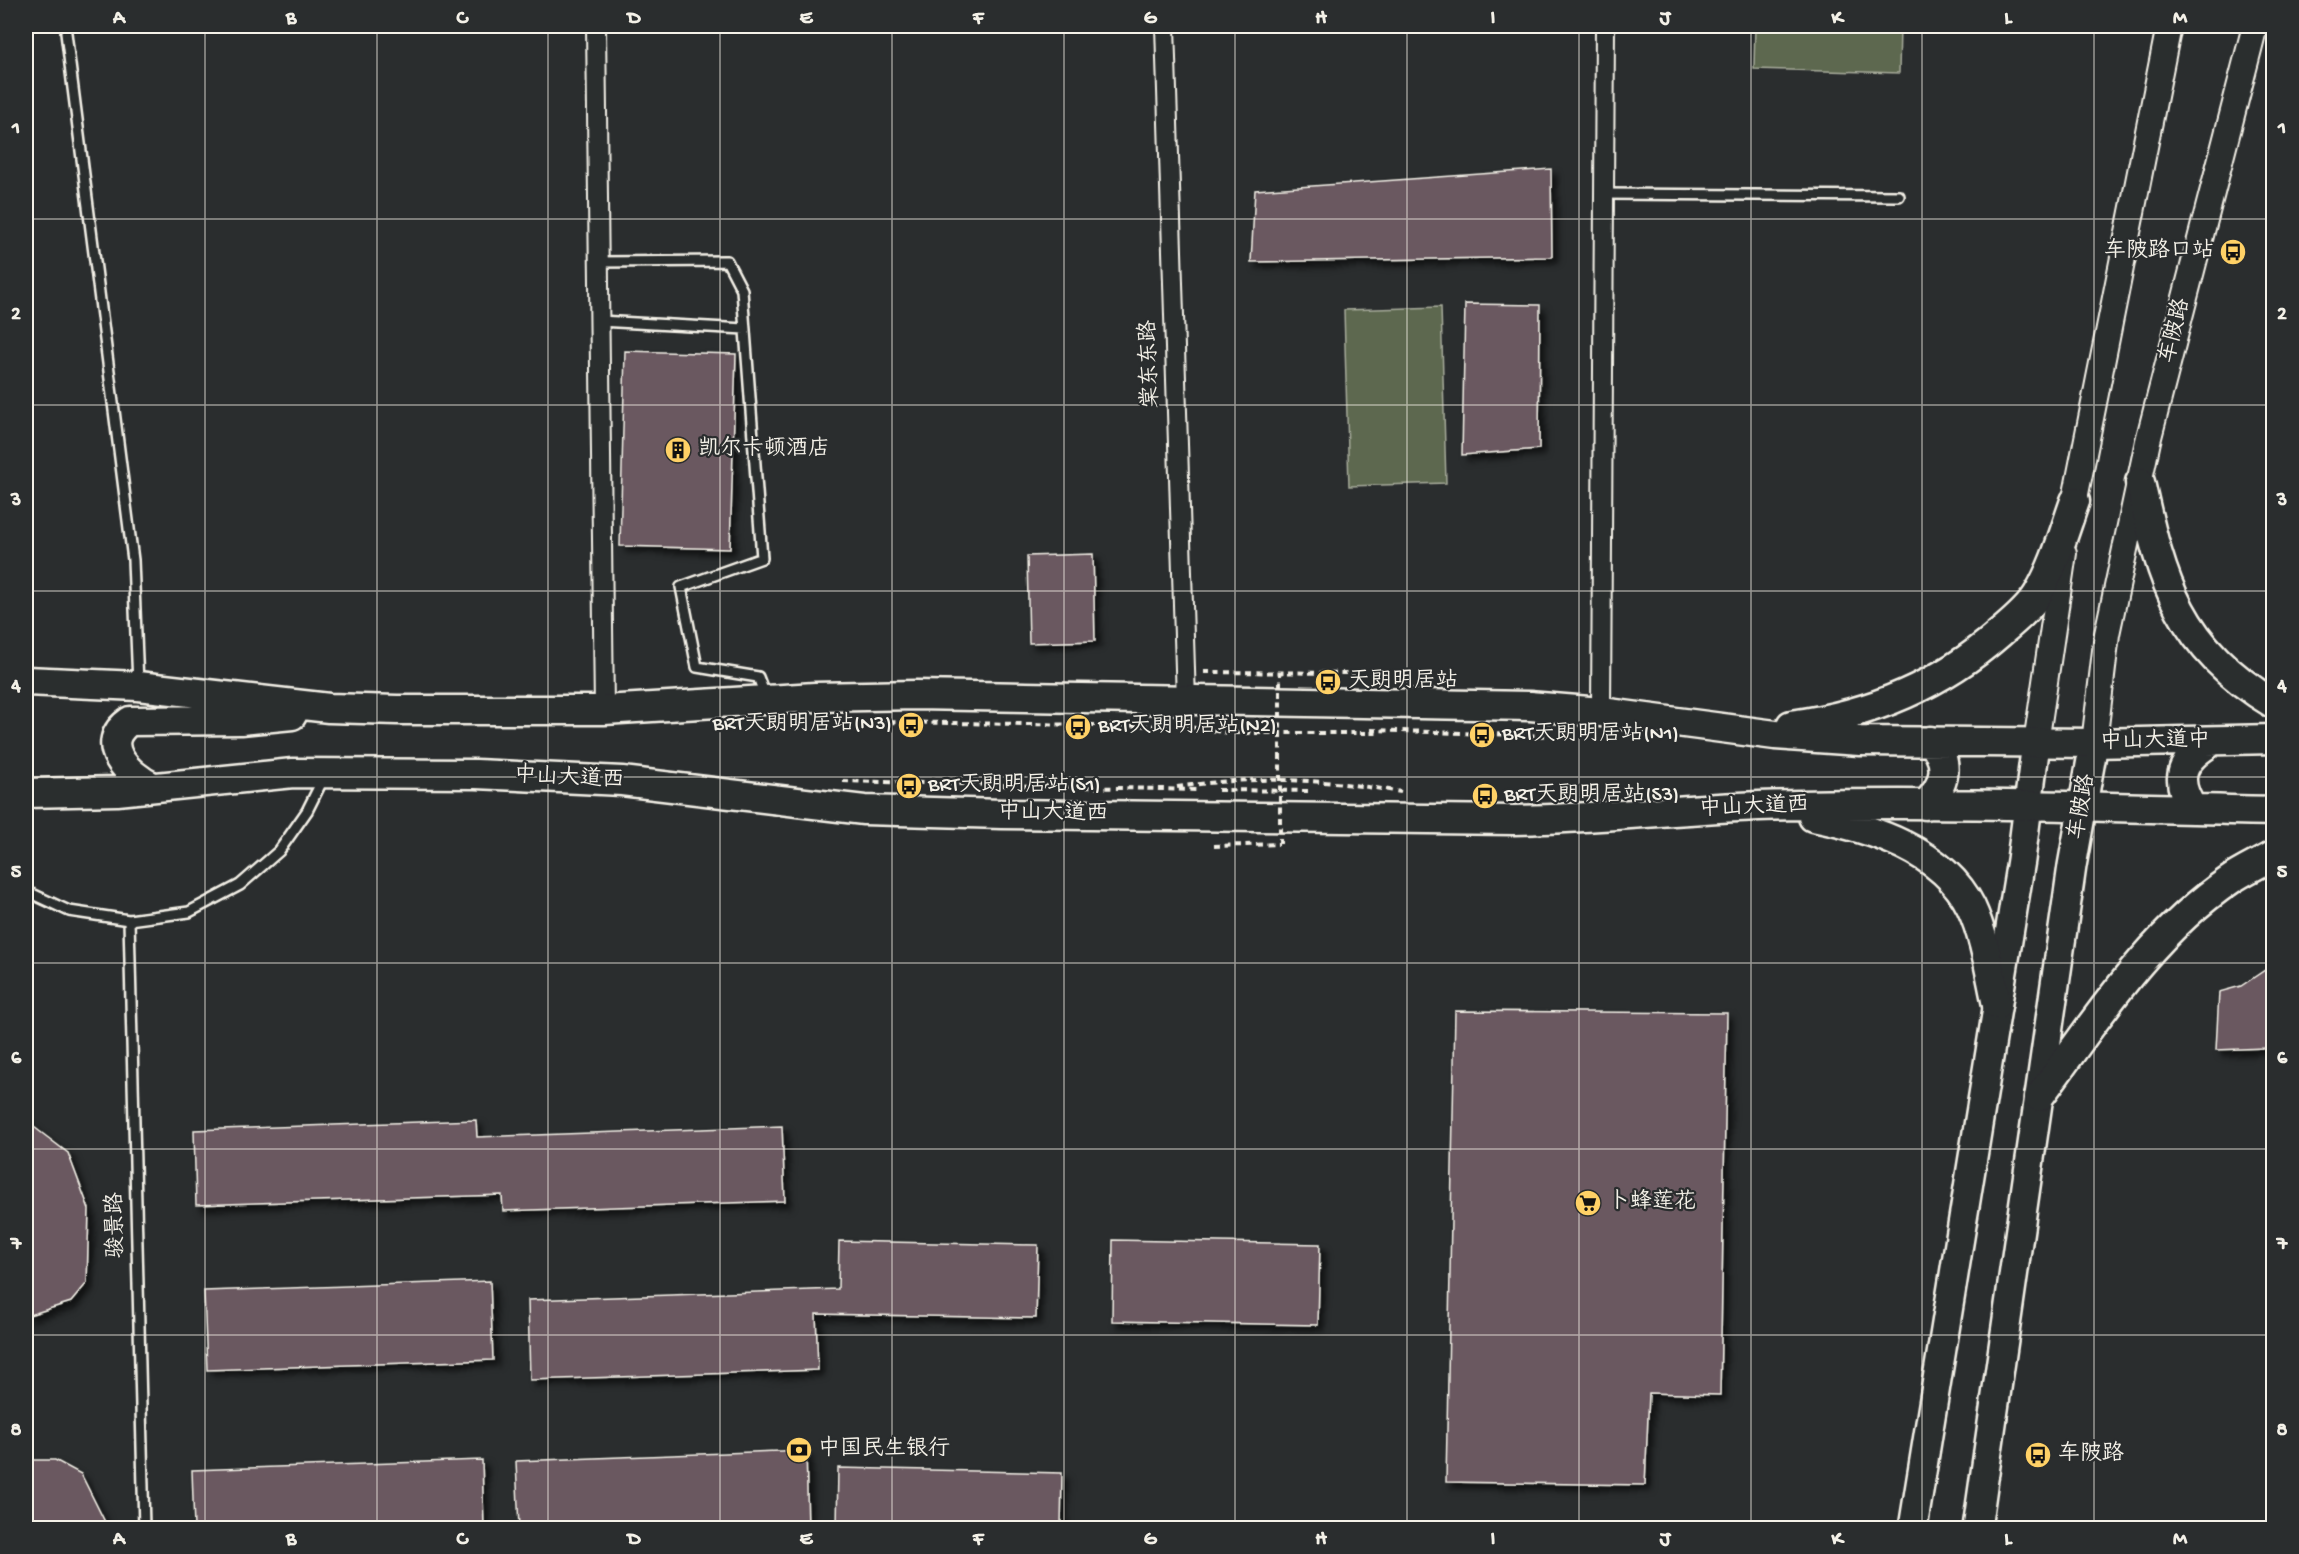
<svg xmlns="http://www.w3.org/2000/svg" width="2299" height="1554" font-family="'Gochi Hand','LXGW WenKai TC',sans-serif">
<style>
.green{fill:#5d684f;stroke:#a8ac9c;stroke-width:1.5}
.building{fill:#6a5961;stroke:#f4f1e8;stroke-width:1.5;filter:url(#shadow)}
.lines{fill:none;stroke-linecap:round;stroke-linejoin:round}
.service-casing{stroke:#f4f1e8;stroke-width:14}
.minor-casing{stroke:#f4f1e8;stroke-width:22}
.secondary-casing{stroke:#f4f1e8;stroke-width:28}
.primary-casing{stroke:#f4f1e8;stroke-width:32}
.trunk-casing{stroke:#f4f1e8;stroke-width:33}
.path{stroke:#f4f1e8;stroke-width:4;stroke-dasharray:6 4.5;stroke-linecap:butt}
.service{stroke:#2a2d2e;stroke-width:9}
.minor{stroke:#2a2d2e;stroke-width:18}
.secondary{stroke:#2a2d2e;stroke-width:24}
.primary{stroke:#2a2d2e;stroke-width:27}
.trunk{stroke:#2a2d2e;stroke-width:28}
.path-bridge{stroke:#f4f1e8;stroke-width:4;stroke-dasharray:6 4.5;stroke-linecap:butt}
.grid{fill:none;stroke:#f4f1e8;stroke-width:1.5;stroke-opacity:0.55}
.labels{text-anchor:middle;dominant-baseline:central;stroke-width:4.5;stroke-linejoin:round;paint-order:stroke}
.poi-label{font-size:22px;fill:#f4f1e8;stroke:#2a2d2e;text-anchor:start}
.street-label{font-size:22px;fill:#f4f1e8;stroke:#2a2d2e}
.neatline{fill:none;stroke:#f4f1e8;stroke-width:2}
.grid-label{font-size:20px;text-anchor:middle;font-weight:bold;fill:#f4f1e8}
</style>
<defs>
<filter id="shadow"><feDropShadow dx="5.5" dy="5.5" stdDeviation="3" flood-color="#0009"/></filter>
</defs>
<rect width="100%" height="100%" fill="#2a2d2e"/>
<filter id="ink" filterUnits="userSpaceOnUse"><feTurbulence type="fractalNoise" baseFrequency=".0167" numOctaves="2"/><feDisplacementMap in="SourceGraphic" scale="12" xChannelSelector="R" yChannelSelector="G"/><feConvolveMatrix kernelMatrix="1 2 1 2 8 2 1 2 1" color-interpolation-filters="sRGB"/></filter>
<g filter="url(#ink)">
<path class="green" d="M1755 26H1900L1899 73 1754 69Z
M1441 307 1446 483 1349 486 1344 310Z"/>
<path class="building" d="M1551 169 1552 257 1251 262 1255 190Z
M1465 304 1540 305 1539 449 1462 455Z
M625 351 736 354 730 549 620 546Z
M1093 554 1095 641 1029 643 1027 556Z
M2274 964V1040L2265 1048 2216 1050 2219 992 2241 986Z
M1455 1011 1727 1013 1720 1395 1649 1393 1645 1485 1446 1482Z
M476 1120 477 1137 782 1126 785 1201 503 1211 502 1195 196 1205 194 1130Z
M26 1121 68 1153 89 1209 87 1283 71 1302 26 1316Z
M1113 1240 1320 1244 1318 1325 1112 1321Z
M839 1241 1038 1245 1036 1318 816 1314 818 1370 530 1380 528 1300 838 1289Z
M490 1281 493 1360 207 1370 204 1291Z
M806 1450 808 1528H519L516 1461Z
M26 1460H55L81 1474 108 1528 26 1526Z
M482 1460 484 1528H194L192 1470Z
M838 1468 1062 1473 1061 1528H837Z"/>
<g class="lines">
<defs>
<path id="service" d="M66 33 133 560 138 684
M1604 194 1899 196
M598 262 727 261 742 290 762 558 681 587 697 667 758 677 766 698
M599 321 745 329
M26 891 69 911 129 920 189 912 240 885 279 851 307 811 323 779
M129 920 144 1528"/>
<path id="minor" d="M596 26 604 710
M1165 26 1186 701
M1601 712 1605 26"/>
<path id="secondary" d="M2071 519 2169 26
M2036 743 2064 553
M2094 743 2107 634 2148 441 2255 26"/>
<path id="primary" d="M1913 1528 2021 860 2036 743
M1977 1528 2072 866 2094 743"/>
<path id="trunk" d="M2140 482C2162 584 2180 647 2274 704
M26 681 138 686 329 708 397 710H604L815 697 916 695 1530 706 1601 712 1775 735 1860 741 2094 743 2274 739
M1791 725C1869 715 1941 685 2000 633 2013 622 2029 609 2038 594 2055 565 2064 532 2075 501
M153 787C128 775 96 744 130 721L241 720 292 715
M26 793 117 791 293 773 476 774 622 781 864 810 1002 814 1514 820C1596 819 1677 809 1759 806 1931 801 2102 807 2274 811
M1925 805C1945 786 1952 762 1930 741
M2193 809C2172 778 2182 759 2213 741
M1813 817C1870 828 1943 850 1971 907 1985 937 1990 973 1997 1005
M2039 1097C2096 1020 2149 935 2230 880 2243 871 2259 864 2274 855"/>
</defs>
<use href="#service" class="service-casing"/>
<use href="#minor" class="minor-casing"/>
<use href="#secondary" class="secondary-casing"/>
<use href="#primary" class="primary-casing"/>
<use href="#trunk" class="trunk-casing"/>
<path class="path" d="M1204 672 1359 673
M879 722 1171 726
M1182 726 1229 733H1378
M1371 730 1549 736
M843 781 1199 790
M1177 787C1256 775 1323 779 1401 792
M1218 790 1310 791
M1214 846 1279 844"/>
<use href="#service" class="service"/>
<use href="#minor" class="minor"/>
<use href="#secondary" class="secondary"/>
<use href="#primary" class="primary"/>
<use href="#trunk" class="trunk"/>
<path class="path-bridge" d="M1280 844V673"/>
</g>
</g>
<path class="grid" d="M205 26V1528M377 26V1528M548 26V1528M720 26V1528M892 26V1528M1064 26V1528M1235 26V1528M1407 26V1528M1579 26V1528M1751 26V1528M1922 26V1528M2094 26V1528M26 219H2274M26 405H2274M26 591H2274M26 777H2274M26 963H2274M26 1149H2274M26 1335H2274"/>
<defs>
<symbol id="bus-disc" viewBox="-11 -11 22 22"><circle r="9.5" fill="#ffd166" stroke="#2a2d2e"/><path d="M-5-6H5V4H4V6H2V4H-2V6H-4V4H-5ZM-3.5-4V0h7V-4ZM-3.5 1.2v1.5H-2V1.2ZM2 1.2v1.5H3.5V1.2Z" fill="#111"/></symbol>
<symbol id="building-disc" viewBox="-11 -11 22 22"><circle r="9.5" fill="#ffd166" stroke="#2a2d2e"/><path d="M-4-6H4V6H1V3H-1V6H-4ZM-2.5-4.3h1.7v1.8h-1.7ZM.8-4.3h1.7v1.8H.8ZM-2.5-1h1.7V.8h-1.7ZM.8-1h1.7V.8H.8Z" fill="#111"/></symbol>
<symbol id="supermarket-disc" viewBox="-11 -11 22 22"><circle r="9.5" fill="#ffd166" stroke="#2a2d2e"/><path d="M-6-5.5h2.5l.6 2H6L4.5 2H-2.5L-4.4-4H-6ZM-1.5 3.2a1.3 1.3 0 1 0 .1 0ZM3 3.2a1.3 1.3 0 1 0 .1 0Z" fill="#111"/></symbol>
<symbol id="bank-disc" viewBox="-11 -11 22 22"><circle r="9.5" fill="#ffd166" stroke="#2a2d2e"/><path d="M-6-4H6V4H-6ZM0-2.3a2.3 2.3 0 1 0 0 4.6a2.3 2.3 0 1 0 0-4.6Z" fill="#111"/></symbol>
</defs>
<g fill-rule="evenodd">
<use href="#bus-disc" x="2218" y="237" width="30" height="30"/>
<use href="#building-disc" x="663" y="435" width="30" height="30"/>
<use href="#bus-disc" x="1313" y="667" width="30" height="30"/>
<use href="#bus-disc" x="896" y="710" width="30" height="30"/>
<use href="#bus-disc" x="1063" y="712" width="30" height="30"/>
<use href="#bus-disc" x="1467" y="720" width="30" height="30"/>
<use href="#bus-disc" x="894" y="771" width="30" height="30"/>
<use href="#bus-disc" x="1470" y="781" width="30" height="30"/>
<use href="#supermarket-disc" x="1573" y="1188" width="30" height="30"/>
<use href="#bank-disc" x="784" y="1435" width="30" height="30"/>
<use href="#bus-disc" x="2023" y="1440" width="30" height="30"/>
</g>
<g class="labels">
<g class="poi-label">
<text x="2214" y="252" text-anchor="end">车陂路口站</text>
<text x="698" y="450">凯尔卡顿酒店</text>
<text x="1348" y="682">天朗明居站</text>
<text x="892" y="725" text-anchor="end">BRT天朗明居站(N3)</text>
<text x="1098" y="727">BRT天朗明居站(N2)</text>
<text x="1502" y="735">BRT天朗明居站(N1)</text>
<text x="928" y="786">BRT天朗明居站(S1)</text>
<text x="1504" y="796">BRT天朗明居站(S3)</text>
<text x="1608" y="1203">卜蜂莲花</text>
<text x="818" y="1450">中国民生银行</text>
<text x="2058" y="1455">车陂路</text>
</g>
<g class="street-label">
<text transform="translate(2176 331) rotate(-76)">车陂路</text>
<text transform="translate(1151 364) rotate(-92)">棠东东路</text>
<text transform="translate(2155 742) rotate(-1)">中山大道中</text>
<text transform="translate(569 779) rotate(3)">中山大道西</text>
<text transform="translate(2083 807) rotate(-80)">车陂路</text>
<text transform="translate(1754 808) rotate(-2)">中山大道西</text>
<text transform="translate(1053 814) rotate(1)">中山大道西</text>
<text transform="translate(117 1225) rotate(-91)">骏景路</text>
</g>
</g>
<rect width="2299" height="1554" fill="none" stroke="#2a2d2e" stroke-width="66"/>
<rect x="33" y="33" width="2233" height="1488" class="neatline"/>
<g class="grid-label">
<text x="119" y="23">A</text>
<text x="291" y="23">B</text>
<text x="462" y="23">C</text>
<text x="634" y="23">D</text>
<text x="806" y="23">E</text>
<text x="978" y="23">F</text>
<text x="1150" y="23">G</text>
<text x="1321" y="23">H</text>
<text x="1493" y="23">I</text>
<text x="1665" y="23">J</text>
<text x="1837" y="23">K</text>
<text x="2008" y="23">L</text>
<text x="2180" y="23">M</text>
<text x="16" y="133">1</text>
<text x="2282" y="133">1</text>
<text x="16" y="319">2</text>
<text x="2282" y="319">2</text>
<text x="16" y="505">3</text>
<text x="2282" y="505">3</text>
<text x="16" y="691">4</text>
<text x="2282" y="691">4</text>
<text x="16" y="877">5</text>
<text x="2282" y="877">5</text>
<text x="16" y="1063">6</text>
<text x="2282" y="1063">6</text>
<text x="16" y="1249">7</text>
<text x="2282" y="1249">7</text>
<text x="16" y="1435">8</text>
<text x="2282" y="1435">8</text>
<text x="119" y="1544">A</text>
<text x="291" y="1544">B</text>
<text x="462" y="1544">C</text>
<text x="634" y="1544">D</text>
<text x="806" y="1544">E</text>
<text x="978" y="1544">F</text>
<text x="1150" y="1544">G</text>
<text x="1321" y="1544">H</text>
<text x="1493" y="1544">I</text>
<text x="1665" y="1544">J</text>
<text x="1837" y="1544">K</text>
<text x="2008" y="1544">L</text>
<text x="2180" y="1544">M</text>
</g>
</svg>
